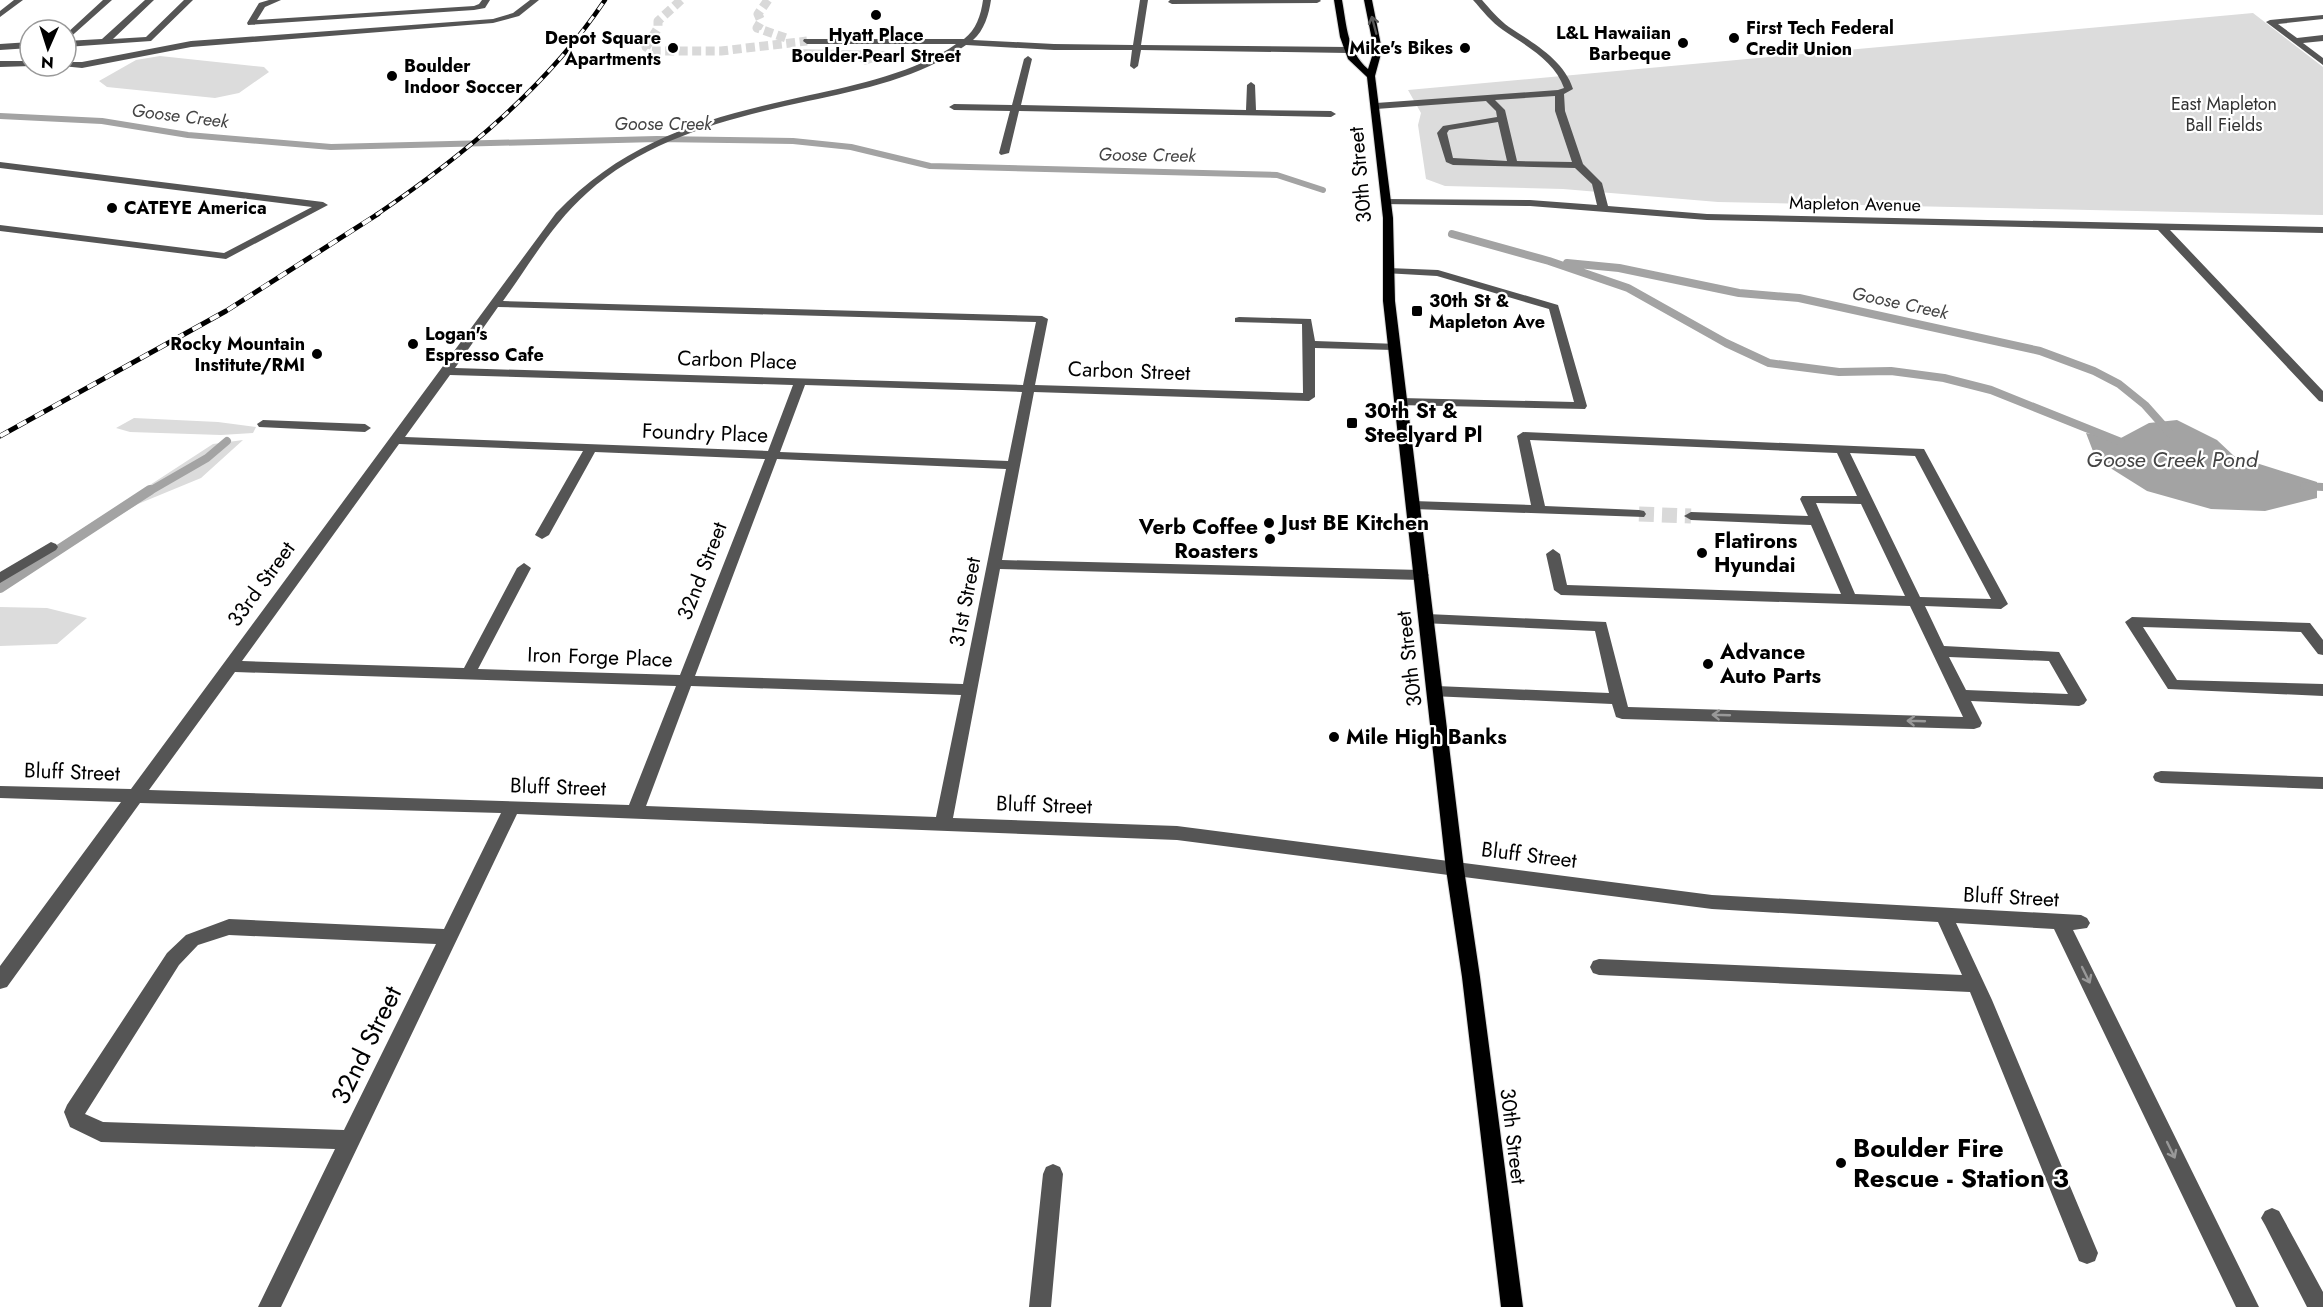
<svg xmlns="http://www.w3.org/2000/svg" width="2323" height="1307" font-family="Jost,sans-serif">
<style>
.green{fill:#dcdcdc}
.water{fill:#a3a3a3}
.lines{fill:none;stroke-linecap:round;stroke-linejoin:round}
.stream-far2{stroke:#a3a3a3;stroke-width:6}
.stream-far1{stroke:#a3a3a3;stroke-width:8}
.stream{stroke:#a3a3a3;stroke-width:10}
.minor-tunnel-far1{stroke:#d9d9d9;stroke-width:9;stroke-dasharray:9 4.5;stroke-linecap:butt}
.minor-tunnel{stroke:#d9d9d9;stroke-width:15;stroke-dasharray:15 8;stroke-linecap:butt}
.major-casing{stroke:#dbdbdb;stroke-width:2}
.minor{fill:#555;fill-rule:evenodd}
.major{fill:#000;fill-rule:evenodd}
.rail-far1-casing{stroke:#000;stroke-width:4.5}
.rail-casing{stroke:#000;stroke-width:5}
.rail-far1{stroke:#fff;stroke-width:3;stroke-dasharray:8;stroke-linecap:butt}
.rail{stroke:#fff;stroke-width:4;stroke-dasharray:10;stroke-linecap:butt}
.oneway{stroke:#595959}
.oneway2{stroke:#999}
.poi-dot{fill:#000;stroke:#fff;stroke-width:2}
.labels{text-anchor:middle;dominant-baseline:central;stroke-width:4.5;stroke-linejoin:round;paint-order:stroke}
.far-poi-label{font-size:18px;font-weight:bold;fill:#000;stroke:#fff;text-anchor:start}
.far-park-label{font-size:18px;fill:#333;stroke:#fff}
.far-water-label{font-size:18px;font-style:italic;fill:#444;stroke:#fff}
.far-street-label{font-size:18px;fill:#000;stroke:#fff}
.street-label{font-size:21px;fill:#000;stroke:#fff}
.poi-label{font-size:21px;font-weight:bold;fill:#000;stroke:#fff;text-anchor:start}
.water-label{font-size:22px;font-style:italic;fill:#444;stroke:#fff}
.near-street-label{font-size:26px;fill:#000;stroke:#fff}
.near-poi-label{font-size:26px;font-weight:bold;fill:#000;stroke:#fff;text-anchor:start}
</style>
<rect width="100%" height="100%" fill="#fff"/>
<path class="green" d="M2253 13 2323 67V215L1718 202 1563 189 1445 186 1426 179 1418 125 1421 113 1408 90Z
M798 49 890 51 888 57 865 65 848 53 833 51 815 55 797 51Z
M160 56 264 67 269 72 239 93 215 98 107 87 99 81 136 60Z
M134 418 218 422 256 427 253 433 221 435 130 432 116 428Z
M243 440 201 478 138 504 66 548 56 546 213 444Z
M0 607 47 608 87 618 57 644 0 646Z"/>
<path class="water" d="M2177 420 2217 440 2234 456 2317 482V498L2265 511 2211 509 2147 491 2096 459 2086 433 2119 439 2149 423Z"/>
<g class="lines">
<path class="stream-far2" d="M0 116 102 121 188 135 331 147 657 139 793 141 851 147 930 166 1277 175 1323 190"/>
<path class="stream-far1" d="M1452 234 1549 261 1628 288 1726 343 1769 363 1839 372 1891 371 1944 378 1991 390 2121 442
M1567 263 1619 268 1739 293 1799 298 2040 351 2094 371 2119 384 2145 405 2170 433
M2304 486 2323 487
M148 492 207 458 227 441"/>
<path class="stream" d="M0 588 150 490"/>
<path class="minor-tunnel-far1" d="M681 0 658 21V28L646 47 652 51H721L807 41
M768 0 758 14 761 21 757 28 786 38"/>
<path class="minor-tunnel" d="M1639 514 1691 516"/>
<defs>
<path id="major" d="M1334 0H1342C1347 27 1347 50 1368 69L1374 50 1364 0H1372L1382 50 1375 76 1393 218 1395 301 1464 869 1480 977 1523 1307H1501L1462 977 1446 869 1383 301V218L1367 77 1348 59 1340 37Z"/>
</defs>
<use href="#major" class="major-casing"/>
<path class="minor" d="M14 0H23L0 17V11Z
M103 0H112L66 41V34Z
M145 0H154L113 39 146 37 184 0H193L151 41 66 47V41L102 39Z
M269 0H281L265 7 257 20 474 6 479 4 482 0H490L485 8 474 10 248 25 247 23 259 3Z
M530 0H539L519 16 493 23 191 47 82 68 62 66H66V62H82L191 41 493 19 513 13Z
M983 0H991C989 14 984 31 973 40L1054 44 1133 45 1140 0H1148L1141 45 1348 47 1352 50 1348 53 1141 50 1138 66 1134 69 1130 66 1132 50H1054L966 45C922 77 861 90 808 101 730 118 648 138 587 193 553 223 529 265 503 301L1042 316 1048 319 1035 385 1303 393 1302 324 1235 322V318L1239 317 1311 319 1315 341 1398 344V348L1394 350 1315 348V397L1309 401 1034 392 1002 560 1422 570 1429 575 1422 580 1000 569 953 818 1177 826 1712 895 2081 915 2087 918 2090 923 2087 928 2073 930 2259 1307H2236L2054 929 1956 923 1992 1000 2098 1253 2095 1261 2087 1264 2079 1261 1970 992 1599 975 1593 973 1590 967 1593 961 1599 959 1962 975 1938 922 1712 909 1177 840 517 814 281 1307H258L335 1149 101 1142 70 1127 64 1112 67 1105 167 953 186 935 229 919 444 929 501 813 140 803 7 987 0 989V966L121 802 0 798V786L131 789 556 213C629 137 710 117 810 95 854 86 919 71 956 44H807L803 41 804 39H964C976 30 981 15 983 0ZM498 307 1036 322 1023 385 455 368ZM450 375 793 385 768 451 405 437ZM805 385 1022 392 1008 461 780 452ZM399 444 583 451 535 535 542 539 549 535 595 452 765 459 680 675 478 669 531 568 524 563 517 568 464 668 242 661ZM777 459 1006 469 963 684 695 676ZM235 672 676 686 629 805 149 790ZM691 686 961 695 936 817 646 806ZM229 935 436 944 344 1130 103 1122 85 1114 179 965 198 945Z
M1170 0H1320L1321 1 1317 3 1172 4 1168 2Z
M1473 0H1482C1490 9 1499 20 1509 27 1533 43 1564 60 1573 89L1564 94 1565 111 1583 164 1602 183 1608 206 1707 214 2323 227V233L2170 230 2323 391V402L2319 401 2158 230 1707 220 1530 206 1382 204V200L1386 199 1530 200 1597 205 1592 184 1575 168 1453 165 1446 162 1437 133 1443 126 1497 117 1496 111 1486 101 1376 109 1371 106 1376 103 1558 90 1564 88C1555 61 1525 45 1503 30 1492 23 1482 10 1473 0ZM1555 96V111L1572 162 1517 161 1505 110 1495 100ZM1498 122 1507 161 1453 158 1447 133 1449 130Z
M2323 15V19L2278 24 2297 38 2323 35V41L2303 43 2323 58V65L2266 22 2270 20Z
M30 42V48L0 50V44Z
M1028 56 1032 59 1021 105 1246 110 1247 85 1251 82 1255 85 1256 110 1331 111 1336 114 1331 117 1019 111 1009 153 1001 155 999 153 1010 111 954 110 949 107 954 104 1012 105 1024 59Z
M0 61H30V66H32L0 67Z
M0 162 323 202 328 205 226 259 0 231V225L224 253 312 207 0 168Z
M1388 268 1438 270 1558 305 1587 406 1585 409 1397 405 1395 402 1401 398 1574 402 1549 309 1437 276 1384 273 1383 271Z
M263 420 365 424 371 428 365 432 259 427 257 424Z
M1523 432 1924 449 2008 604 2001 609 1925 606 1944 646 2059 652 2087 700 2084 704 2079 706 1971 701 1982 723 1980 727 1974 729 1622 719 1616 717 1612 704 1431 696 1428 692 1431 688 1436 686 1609 693 1595 631 1422 623 1420 619 1427 614 1606 622 1628 707 1963 717 1910 606 1561 595 1554 590 1546 554 1553 549 1560 554 1567 585 1841 594 1811 525 1691 520 1684 516 1691 512 1808 516 1800 499 1802 496H1857L1837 453 1530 440 1545 506 1639 510 1644 511 1646 514 1644 517 1413 509 1406 505 1413 501 1531 505 1517 436ZM1850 453 1915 456 1991 599 1920 597ZM1816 503 1861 504 1905 596 1855 594ZM1949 657 2049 661 2068 694 1966 690Z
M51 542 56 544 58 547 56 550 0 583V572Z
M2132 617 2310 623 2323 640V655L2318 654 2301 632 2143 627 2177 680 2323 684V696L2168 689 2125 622Z
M2161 771 2323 777V789L2161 783 2155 781 2153 777 2155 773Z
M1053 1164 1060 1167 1063 1174 1051 1307H1029L1043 1174 1046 1167Z
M2272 1208 2279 1211 2323 1292V1307H2307L2265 1225 2261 1218 2265 1211Z"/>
<use href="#major" class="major"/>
<defs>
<path id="rail-far1" d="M376 215C463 156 546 88 605 0"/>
<path id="rail" d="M0 436 226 311 378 214"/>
</defs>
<use href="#rail-far1" class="rail-far1-casing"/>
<use href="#rail" class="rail-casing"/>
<use href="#rail-far1" class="rail-far1"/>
<use href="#rail" class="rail"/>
</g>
<defs><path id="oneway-shaft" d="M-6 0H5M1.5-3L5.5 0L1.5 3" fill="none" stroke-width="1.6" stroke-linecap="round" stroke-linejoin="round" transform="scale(1.5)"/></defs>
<use class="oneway" href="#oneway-shaft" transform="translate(1374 25) rotate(-105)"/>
<g class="oneway2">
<use href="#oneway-shaft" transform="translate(1721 715) rotate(-178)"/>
<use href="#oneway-shaft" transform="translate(1916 721) rotate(-178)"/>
<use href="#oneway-shaft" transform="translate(2086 975) rotate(64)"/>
<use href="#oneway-shaft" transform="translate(2171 1150) rotate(64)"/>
</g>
<g class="poi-dot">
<circle cx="876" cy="15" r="6"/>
<circle cx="1734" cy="38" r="6"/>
<circle cx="1683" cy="43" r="6"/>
<circle cx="673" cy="48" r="6"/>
<circle cx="1465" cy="48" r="6"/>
<circle cx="392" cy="76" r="6"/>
<circle cx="112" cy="208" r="6"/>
<rect x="1411" y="305" width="12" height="12" rx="3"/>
<circle cx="413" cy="344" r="6"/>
<circle cx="317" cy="354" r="6"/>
<rect x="1346" y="417" width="12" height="12" rx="3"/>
<circle cx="1269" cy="523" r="6"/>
<circle cx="1270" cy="539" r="6"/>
<circle cx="1702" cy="553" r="6"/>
<circle cx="1708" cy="664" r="6"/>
<circle cx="1334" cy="737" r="6"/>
<circle cx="1841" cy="1163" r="6"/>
</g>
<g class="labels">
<g class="far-poi-label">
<text x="1746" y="28">First Tech Federal<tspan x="1746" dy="21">Credit Union</tspan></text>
<text x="1671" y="33" text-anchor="end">L&amp;L Hawaiian<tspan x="1671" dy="21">Barbeque</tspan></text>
<text x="876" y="35" text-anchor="middle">Hyatt Place<tspan x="876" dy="21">Boulder-Pearl Street</tspan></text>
<text x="661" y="38" text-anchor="end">Depot Square<tspan x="661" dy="21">Apartments</tspan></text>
<text x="1453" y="48" text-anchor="end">Mike's Bikes</text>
<text x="404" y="66">Boulder<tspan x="404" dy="21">Indoor Soccer</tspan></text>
<text x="124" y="208">CATEYE America</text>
<text x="1429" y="301">30th St &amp;<tspan x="1429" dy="21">Mapleton Ave</tspan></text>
<text x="425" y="334">Logan's<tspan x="425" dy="21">Espresso Cafe</tspan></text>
<text x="305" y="344" text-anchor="end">Rocky Mountain<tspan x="305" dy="21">Institute/RMI</tspan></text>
</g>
<g class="far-park-label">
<text x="2224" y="104">East Mapleton<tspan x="2224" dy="21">Ball Fields</tspan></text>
</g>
<g class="far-water-label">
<text transform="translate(180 116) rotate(7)">Goose Creek</text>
<text x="663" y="124">Goose Creek</text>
<text transform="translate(1147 155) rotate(1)">Goose Creek</text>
<text transform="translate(1900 303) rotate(12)">Goose Creek</text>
</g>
<g class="far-street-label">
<text transform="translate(1855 204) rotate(1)">Mapleton Avenue</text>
</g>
<g class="street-label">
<text transform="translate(1360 175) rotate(-95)">30th Street</text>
<text transform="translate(737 360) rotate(2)">Carbon Place</text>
<text transform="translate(1129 371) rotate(2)">Carbon Street</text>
<text transform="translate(705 433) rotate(2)">Foundry Place</text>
<text transform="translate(702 571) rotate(-69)">32nd Street</text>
<text transform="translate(261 584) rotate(-54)">33rd Street</text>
<text transform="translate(965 602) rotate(-79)">31st Street</text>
<text transform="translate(600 657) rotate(2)">Iron Forge Place</text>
<text transform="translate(1409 659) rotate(-97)">30th Street</text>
<text transform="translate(72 772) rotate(2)">Bluff Street</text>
<text transform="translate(558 787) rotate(2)">Bluff Street</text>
<text transform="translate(1044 805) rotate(2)">Bluff Street</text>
<text transform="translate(1529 855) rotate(7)">Bluff Street</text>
<text transform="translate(2011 897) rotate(3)">Bluff Street</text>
<text transform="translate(1513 1136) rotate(83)">30th Street</text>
</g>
<g class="poi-label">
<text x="1364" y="411">30th St &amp;<tspan x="1364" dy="24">Steelyard Pl</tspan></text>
<text x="1281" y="523">Just BE Kitchen</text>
<text x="1258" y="527" text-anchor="end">Verb Coffee<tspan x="1258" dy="24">Roasters</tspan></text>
<text x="1714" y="541">Flatirons<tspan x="1714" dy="24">Hyundai</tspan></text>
<text x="1720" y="652">Advance<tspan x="1720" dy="24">Auto Parts</tspan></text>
<text x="1346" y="737">Mile High Banks</text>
</g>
<g class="water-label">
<text x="2172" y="459">Goose Creek Pond</text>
</g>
<g class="near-street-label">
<text transform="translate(366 1045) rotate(-64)">32nd Street</text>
</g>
<g class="near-poi-label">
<text x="1853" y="1148">Boulder Fire<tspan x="1853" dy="30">Rescue - Station 3</tspan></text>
</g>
</g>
<g transform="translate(48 48) rotate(183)"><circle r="28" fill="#ffffff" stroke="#999999" stroke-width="1.5"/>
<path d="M0-4.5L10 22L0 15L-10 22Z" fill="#000000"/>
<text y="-9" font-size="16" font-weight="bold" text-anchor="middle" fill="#000000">N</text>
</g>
</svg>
